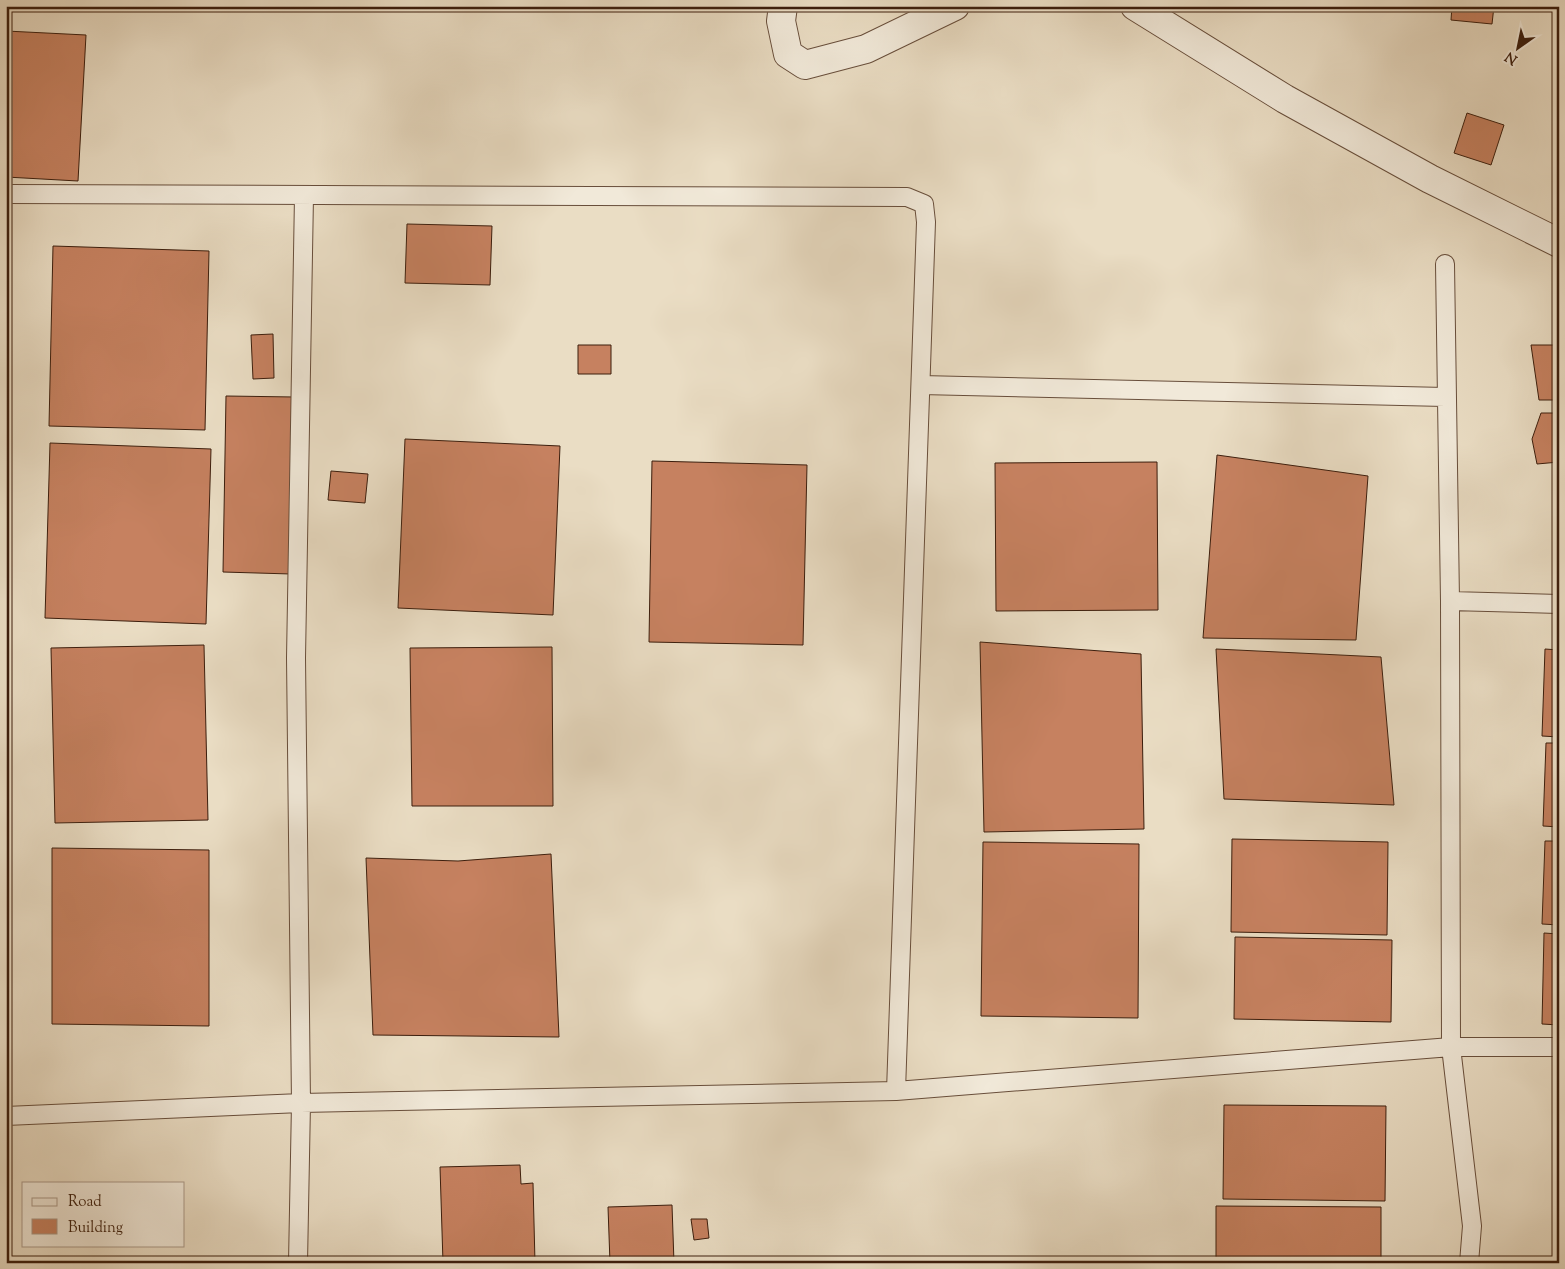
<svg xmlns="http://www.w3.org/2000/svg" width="1565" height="1269" font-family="'Sorts Mill Goudy',serif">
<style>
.building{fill:#c68160;stroke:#3c1e0d}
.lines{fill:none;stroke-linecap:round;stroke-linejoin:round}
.lane-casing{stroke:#684e3b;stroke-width:20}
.street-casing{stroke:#684e3b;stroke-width:30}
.lane{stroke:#f1e9d9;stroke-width:18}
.street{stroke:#f1e9d9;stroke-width:28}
</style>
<rect width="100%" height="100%" fill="#eaddc4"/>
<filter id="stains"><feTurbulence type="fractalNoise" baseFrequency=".004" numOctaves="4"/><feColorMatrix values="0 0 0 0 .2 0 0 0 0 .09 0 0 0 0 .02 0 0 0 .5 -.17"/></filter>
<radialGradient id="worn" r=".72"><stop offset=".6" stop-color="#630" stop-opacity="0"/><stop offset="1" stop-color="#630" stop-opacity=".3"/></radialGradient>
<path class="building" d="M1452 6H1494L1492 24 1451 20Z
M6 31 86 35 78 181 6 177Z
M1467 113 1504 125 1491 165 1454 153Z
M407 224 492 226 490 285 405 283Z
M53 246 209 251 205 430 49 426Z
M273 334 274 378 253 379 251 335Z
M578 345H611V374H578Z
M1531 345H1559V400H1539Z
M226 396 295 397 291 574 223 572Z
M1541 413H1559V462L1537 464 1532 439Z
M405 439 560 446 553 615 398 608Z
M50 443 211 449 206 624 45 618Z
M1217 455 1368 476 1356 640 1203 638Z
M652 461 807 465 803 645 649 642Z
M1157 462 1158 610 996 611 995 463Z
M331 471 368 474 365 503 328 500Z
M980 642 1141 654 1144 829 984 832Z
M204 645 208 820 55 823 51 648Z
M552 647 553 806H412L410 648Z
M1216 649 1381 657 1394 805 1224 799Z
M1545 649 1559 650V737L1542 736Z
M1546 743H1559V827L1543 826Z
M1232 839 1388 842 1387 935 1231 932Z
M1545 841H1559V925L1542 924Z
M983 842 1139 844 1138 1018 981 1016Z
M52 848 209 850V1026L52 1024Z
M551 854 559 1037 373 1035 366 858 458 861Z
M1544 933 1559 934V1025L1542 1024Z
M1235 937 1392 940 1391 1022 1234 1019Z
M1224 1105 1386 1106 1385 1201 1223 1199Z
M520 1165 521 1184 533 1183 535 1263H443L440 1167Z
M672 1205 674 1263H610L608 1207Z
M1216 1206 1381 1207V1263H1216Z
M691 1219H707L709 1238 694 1240Z"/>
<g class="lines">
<defs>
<path id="lane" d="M6 194 907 197 924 204 926 222 896 1091
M1445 264 1450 601 1451 1047 1472 1226 1469 1263
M921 385 1445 397
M1450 601 1559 604
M6 1116 301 1103 896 1091 1451 1047H1559
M298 1263 301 1103 296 658 304 196"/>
<path id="street" d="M783 6 781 21 788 54 805 65 866 49 955 6
M1135 6 1285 99 1430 179 1559 243"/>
</defs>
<use href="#lane" class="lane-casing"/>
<use href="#street" class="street-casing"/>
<use href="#lane" class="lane"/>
<use href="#street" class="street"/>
</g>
<rect width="1565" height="1269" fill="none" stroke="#eaddc4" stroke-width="25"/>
<rect x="8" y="8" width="1550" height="1254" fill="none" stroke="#3c1e0d" stroke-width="2.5"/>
<rect x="12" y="12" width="1540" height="1244" fill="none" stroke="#3c1e0d"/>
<rect x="22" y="1182" width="162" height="65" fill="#f1e9d9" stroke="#a99887"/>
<rect x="32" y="1198" width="25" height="8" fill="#f1e9d9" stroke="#a99887"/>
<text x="68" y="1206" font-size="15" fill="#3c1e0d">Road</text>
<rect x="32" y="1219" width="25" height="15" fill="#c68160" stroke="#a99887"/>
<text x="68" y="1232" font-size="15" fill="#3c1e0d">Building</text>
<g transform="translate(1518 48) rotate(213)" stroke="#f1e9d9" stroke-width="4" paint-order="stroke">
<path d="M0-4L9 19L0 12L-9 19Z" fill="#3c1e0d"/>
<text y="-8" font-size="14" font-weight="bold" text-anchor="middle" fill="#3c1e0d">N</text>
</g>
<rect width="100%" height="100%" filter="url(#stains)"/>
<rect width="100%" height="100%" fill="url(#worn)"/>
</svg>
